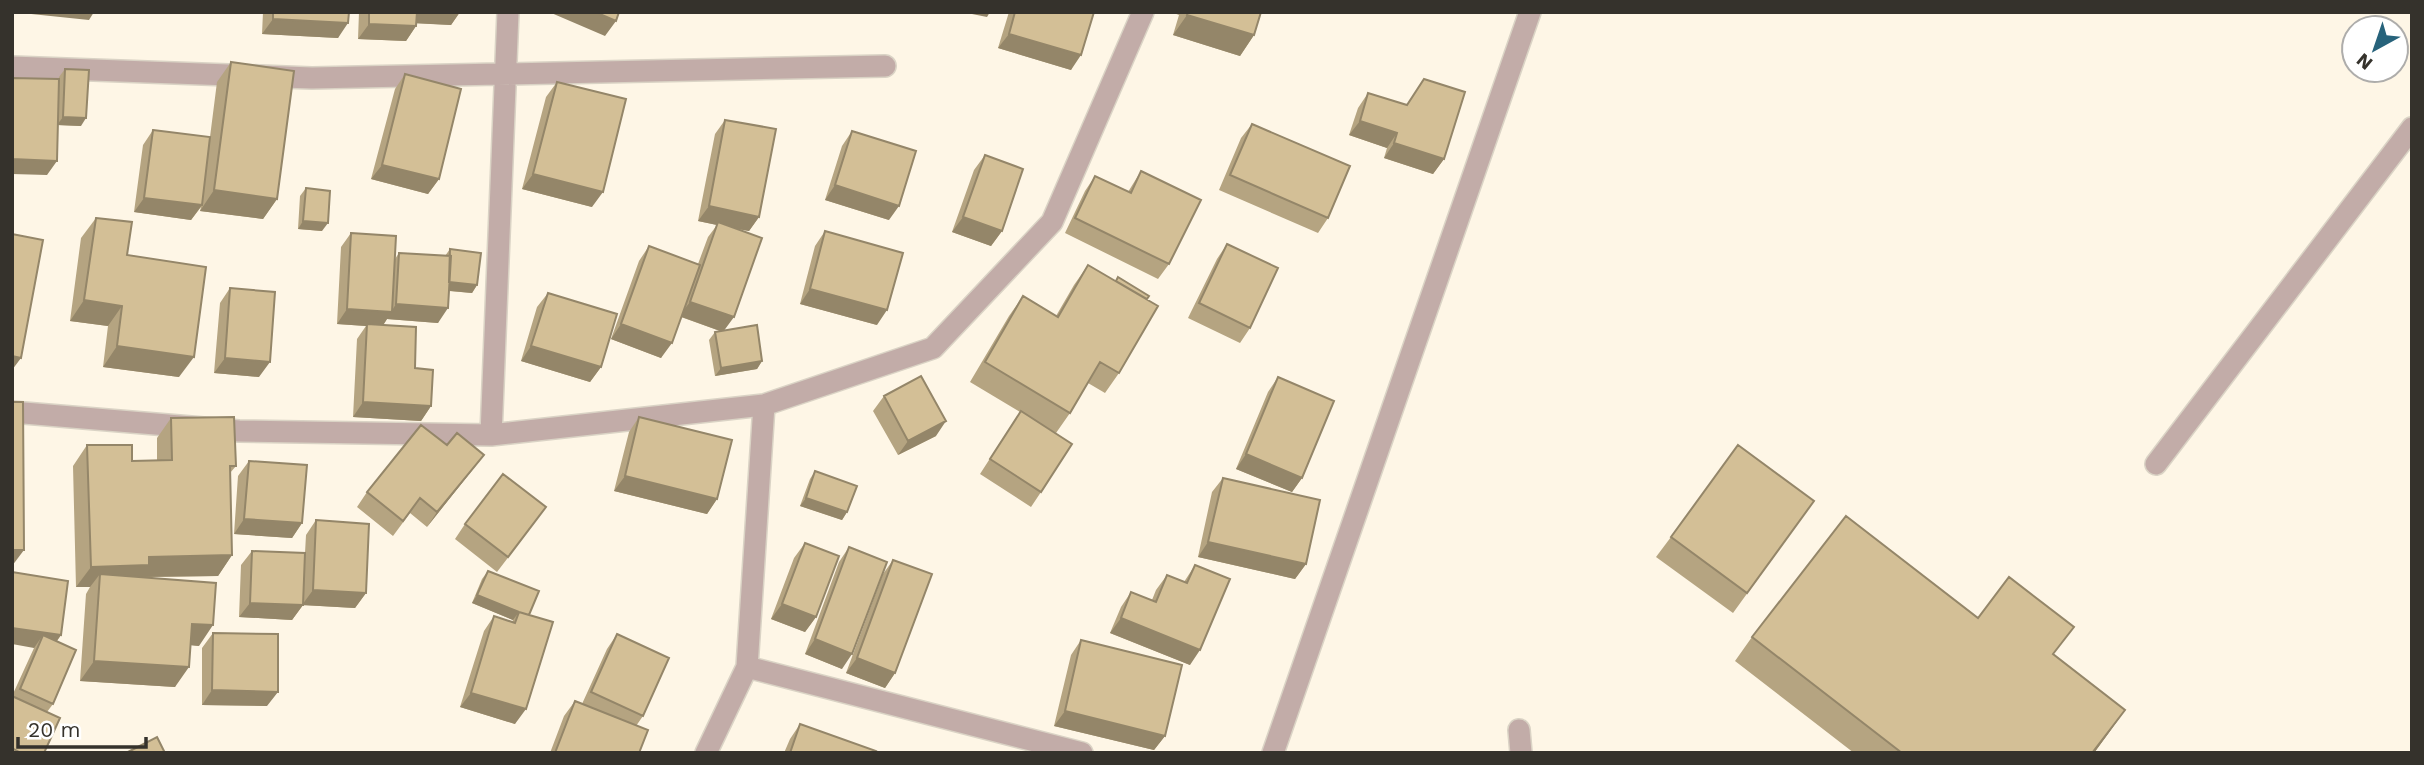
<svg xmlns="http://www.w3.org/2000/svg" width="2424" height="765" font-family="'Work Sans',sans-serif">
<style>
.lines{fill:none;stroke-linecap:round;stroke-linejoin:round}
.minor-casing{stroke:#dad3c5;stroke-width:24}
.minor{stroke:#c2aca8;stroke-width:21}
.wall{fill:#b5a481}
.shaded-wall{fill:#948669}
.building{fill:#d3bf96;stroke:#948669;stroke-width:2}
</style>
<rect width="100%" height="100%" fill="#fef6e6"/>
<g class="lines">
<defs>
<path id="minor" d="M12 67 312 78 885 66
M12 412 239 431 491 435 764 405 933 348 1052 222 1143 12
M491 435 508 12
M2156 464 2412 128
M747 667 1082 753
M1519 730 1521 753
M706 753 747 667 764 405
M1273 753 1530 12"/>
</defs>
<use href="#minor" class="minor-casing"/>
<use href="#minor" class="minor"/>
</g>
<path class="wall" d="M263 12H349L338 38 262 34Z
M359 12H460L451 25 416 23V26L406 41 358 39Z
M1009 12H1094L1071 70 998 48Z
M1171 12H1261L1254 35 1240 56 1173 35 1179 15Z
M231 62 277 199 263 219 200 211 201 207 191 220 134 212 143 145 153 130 210 137 217 82Z
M65 69 81 126 58 125 47 175 59 77Z
M405 74 439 179 428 194 371 179 395 89Z
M557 82 592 207 522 189 546 97Z
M1368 93 1444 159 1433 174 1384 158 1387 148 1349 135 1358 108Z
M725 120 759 217 749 231 737 229 724 330 762 361 757 369 715 376 709 340 715 332 720 331 681 317 661 358 611 339 639 261 649 246 698 264 708 237 717 225 698 221 715 134Z
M1252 124 1328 218 1318 233 1219 190 1241 138Z
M852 131 889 220 825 200 842 146Z
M985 155 1002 231 991 246 952 232 974 170Z
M1141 171 1169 264 1158 279 1065 233 1085 191 1095 176 1128 192Z
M306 188 322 231 298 229 300 196Z
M96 218 127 255 179 377 103 367 108 326 70 321 81 238Z
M825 231 877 325 800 304 815 246Z
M351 233 395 259 399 253 445 256 450 249 477 285 472 293 449 291 438 323 387 319 383 325 415 368 431 406 421 421 353 417 357 339 366 326 337 324 341 247Z
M1227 244 1250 328 1240 343 1188 318 1217 259Z
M1088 265 1115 281 1118 277 1147 299 1119 373 1105 393 1088 383 1070 413 1056 433 1039 423 1041 492 1031 507 980 474 1020 412 970 382 1009 316 1023 296 1056 316 1074 285Z
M230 288 259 377 214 373 220 303Z
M548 293 601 367 590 382 521 361 537 307Z
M1278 377 1302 478 1292 492 1236 469 1268 392Z
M884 396 936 436 898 455 873 411Z
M639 417 717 499 707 514 614 491 629 432Z
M171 418 236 466 230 473 232 555 218 576 141 577 199 646 191 645 175 687 80 681 86 594 90 587H76L73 466 87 445 132 461 157 460V438Z
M249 461 302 523 292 538 234 534 238 476Z
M473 469 427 527 410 513 393 536 357 507 367 492Z
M815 471 847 512 842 520 800 506 810 479Z
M1223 478 1306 564 1295 579 1198 557 1212 492Z
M1814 501 1733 613 1656 557 1671 537Z
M316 520 366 593 355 608 303 605 292 620 239 617 241 565 252 551 305 553 306 535Z
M535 522 497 572 455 539 465 524Z
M805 543 816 617 805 632 771 619 794 558Z
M849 547 842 669 805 654 839 562Z
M893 560 895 673 885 688 846 673 883 574Z
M1195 565 1190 665 1110 633 1121 607 1131 592 1152 600 1156 590 1167 575 1184 582Z
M488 571 529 615 515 724 460 707 484 631 494 616 512 622 513 620 472 603 482 579Z
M12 572 61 635 57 641 53 704 47 712 44 753H12V696L34 648Z
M1978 618 2054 655 2125 710 2094 753H1854L1735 661 1752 637Z
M213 633 267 706 202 705V648Z
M617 634 643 716 636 726 639 753H550L564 716 575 701 582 704 607 649Z
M1081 640 1165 736 1154 750 1054 726 1071 655Z
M800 724 875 753H784L790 739Z"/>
<path class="shaded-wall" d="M12 12H94L89 20Z
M417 12H460L451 25 410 23Z
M549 12H595L616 21 605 36Z
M962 12H990L987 17Z
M1187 15 1254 35 1240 56 1173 35Z
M273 19 348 23 338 38 262 34Z
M369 24 416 26 406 41 358 39Z
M1009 34 1081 55 1071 70 998 48Z
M63 117 86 118 81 126 57 125Z
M1360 121 1397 133 1387 148 1349 135Z
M1394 143 1444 159 1433 174 1384 158Z
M12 159 57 161 47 175 12 174Z
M382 165 439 179 428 194 371 179Z
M533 174 603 192 592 207 522 189Z
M835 185 899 206 889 220 825 200Z
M214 190 277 199 263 219 200 211Z
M144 198 202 205 191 220 134 212Z
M709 206 759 217 749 231 717 225 718 222 717 225 698 221Z
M963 217 1002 231 991 246 952 232Z
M303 221 328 223 322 231 298 229Z
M447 282 477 285 472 293 441 290Z
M810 289 887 310 877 325 800 304Z
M84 300 122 306 108 326 70 321Z
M690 302 734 317 723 332 679 316Z
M396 304 448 308 438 323 387 319 382 327 367 324 366 326 337 324 347 309 391 312Z
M621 324 672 343 661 358 611 339Z
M117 346 194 357 179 377 103 367Z
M531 346 601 367 590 382 521 361Z
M12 356 21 358 12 370Z
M225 358 270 362 259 377 214 373Z
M762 361 757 369 715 376 721 368Z
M363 402 431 406 421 421 353 417Z
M946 421 936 436 898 455 908 441Z
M1246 454 1302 478 1292 492 1236 469Z
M484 455 473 469 427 527 437 512Z
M625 476 717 499 707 514 614 491Z
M806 498 847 512 842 520 800 506Z
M244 519 302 523 292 538 234 534Z
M1208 542 1306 564 1295 579 1198 557Z
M12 550H24L12 566Z
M232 555 218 576 141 577 100 574 90 587H76L91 567 149 557Z
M313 590 366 593 355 608 302 605Z
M477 595 519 612 513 620 472 603Z
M250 603 303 605 292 620 239 617Z
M782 604 816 617 805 632 771 619Z
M1121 618 1200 650 1190 665 1110 633Z
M192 624 213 625 199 646 178 644Z
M12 628 61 635 50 650 43 635 34 648 12 644Z
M815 639 852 654 842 669 805 654Z
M857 658 895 673 885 688 846 673Z
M94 661 189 667 175 687 80 681Z
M212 690 278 692 267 706 202 705Z
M471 693 526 709 515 724 460 707Z
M2125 710 2108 734 2094 753H2092Z
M1065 711 1165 736 1154 750 1054 726Z"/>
<path class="building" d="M273 12H349L348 23 273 19Z
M369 12H417L416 26 369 24Z
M595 12H619L616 21Z
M1015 12H1094L1081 55 1009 34Z
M1188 12H1261L1254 35 1187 15Z
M231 62 294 71 277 199 214 190Z
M65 69 89 70 86 118 63 117Z
M405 74 461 89 439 179 382 165Z
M12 78 59 79 57 161 12 159Z
M1424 79 1465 92 1444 159 1394 143 1397 133 1360 121 1368 93 1407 105Z
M557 82 626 99 603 192 533 174Z
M725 120 776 129 759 217 709 206Z
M1252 124 1350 166 1328 218 1230 175Z
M153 130 210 137 202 205 144 198Z
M852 131 916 151 899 206 835 185Z
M985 155 1023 169 1002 231 963 217Z
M1141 171 1201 200 1169 264 1075 218 1095 176 1131 193Z
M306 188 330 191 328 223 303 221Z
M96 218 132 222 127 255 206 267 194 357 117 346 122 306 84 300Z
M718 222 762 238 734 317 690 302Z
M825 231 903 253 887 310 810 289Z
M351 233 396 236 392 312 347 309Z
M12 234 43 240 21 358 12 356Z
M1227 244 1278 268 1250 328 1199 303Z
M649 246 700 265 672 343 621 324Z
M450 249 481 253 477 285 449 282Z
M399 253 451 256 448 308 396 304Z
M1088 265 1158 306 1119 373 1100 362 1070 413 985 362 1023 296 1058 317Z
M1118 277 1149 296 1147 299 1116 281Z
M230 288 275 292 270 362 225 358Z
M548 293 617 314 601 367 531 346Z
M367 324 416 327 415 368 433 370 431 406 363 402Z
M757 325 762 361 721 368 715 332Z
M921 376 946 421 908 441 884 396Z
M1278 377 1334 401 1302 478 1246 454Z
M12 402H23L24 550H12Z
M1021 411 1072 444 1041 492 990 459Z
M234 417 236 466H230L232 555 149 557V565L91 567 87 445H132V461L172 460 171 418Z
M639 417 732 440 717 499 625 476Z
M421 425 447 445 457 433 484 455 437 512 420 498 403 521 367 492Z
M1738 445 1814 501 1747 593 1671 537Z
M249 461 307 465 302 523 244 519Z
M815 471 857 486 847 512 806 498Z
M503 474 546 507 508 557 465 524Z
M1223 478 1320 500 1306 564 1208 542Z
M1846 516 1978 618 2009 577 2074 627 2053 654 2125 710 2092 753H1902L1752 637Z
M316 520 369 524 366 593 313 590Z
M805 543 839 556 816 617 782 604Z
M849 547 887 562 852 654 815 639Z
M252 551 305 553 303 605 250 603Z
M893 560 932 574 895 673 857 658Z
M1195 565 1230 579 1200 650 1121 618 1131 592 1156 602 1167 575 1187 583Z
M488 571 539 591 529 615 519 612 477 595Z
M12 572 68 581 61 635 12 628Z
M100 574 216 583 213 625 192 624 189 667 94 661Z
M519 612 553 622 526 709 471 693 494 616 515 623Z
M213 633 278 634V692L212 690Z
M617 634 669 658 643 716 591 692Z
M43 635 76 650 53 704 20 689Z
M1081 640 1182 665 1165 736 1065 711Z
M12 696 60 718 44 753H21L12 748Z
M575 701 648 730 639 753H555Z
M800 724 876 751 875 753H790Z
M157 737 165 753H126Z"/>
<rect width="2424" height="765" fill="none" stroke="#35322c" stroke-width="28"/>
<g transform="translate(2375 49) rotate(220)"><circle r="33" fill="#ffffff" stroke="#aeadab" stroke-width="2"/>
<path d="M0-5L12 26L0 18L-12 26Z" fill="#27637b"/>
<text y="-10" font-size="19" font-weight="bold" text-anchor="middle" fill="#35322c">N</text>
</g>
<path d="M18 737v10h128v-10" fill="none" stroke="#35322c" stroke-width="3.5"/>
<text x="28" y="737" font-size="21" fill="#35322c" stroke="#ffffff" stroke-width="5" paint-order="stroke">20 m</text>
</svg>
